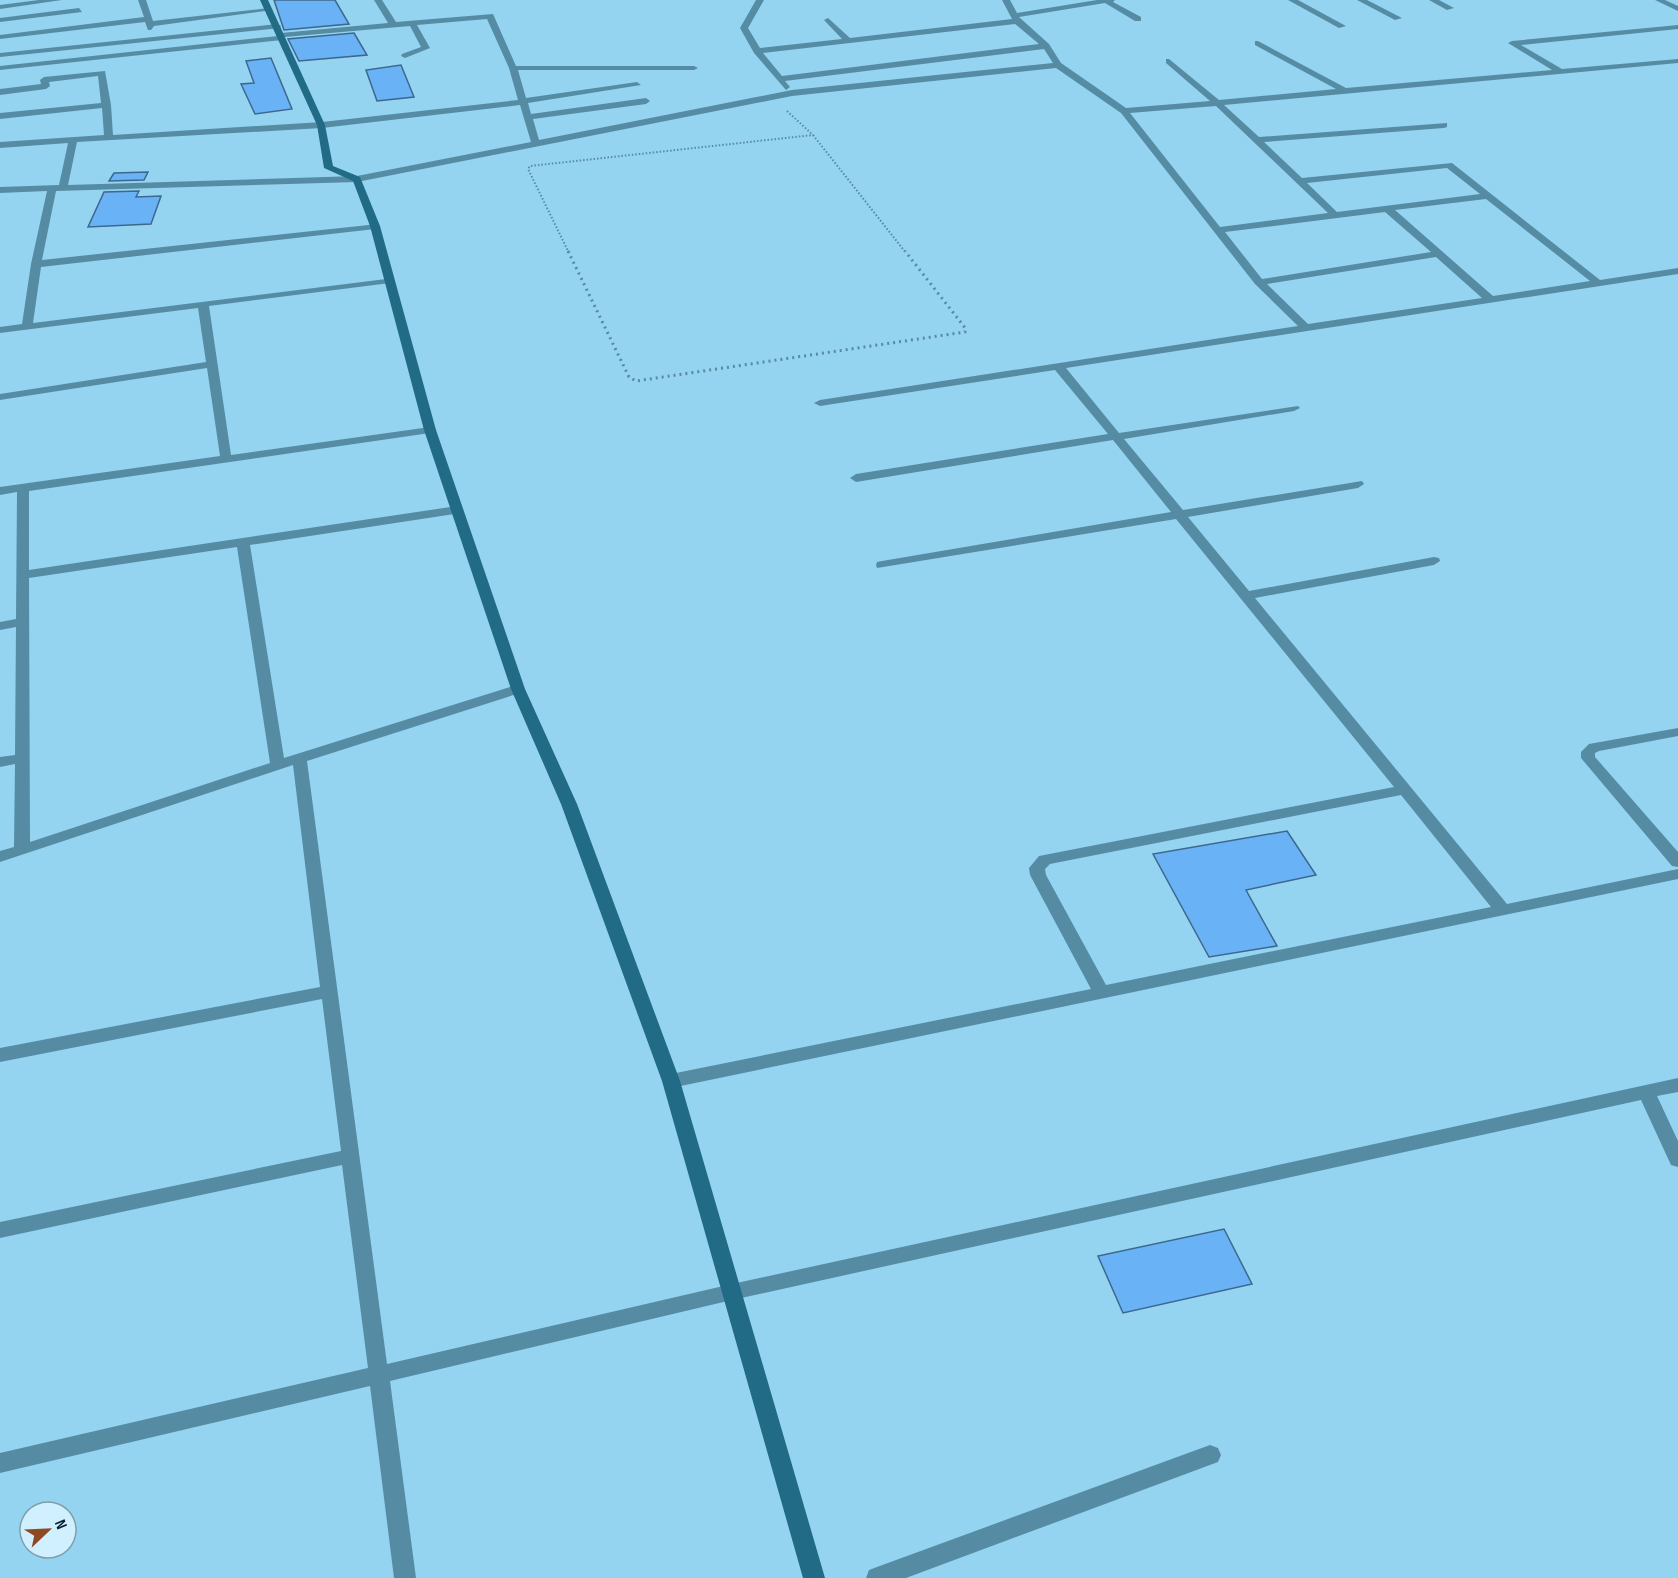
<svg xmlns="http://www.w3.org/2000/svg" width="1678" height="1578" font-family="'Sofia Sans Condensed',sans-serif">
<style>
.building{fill:#68b2f5;stroke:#3e678d;stroke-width:1.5}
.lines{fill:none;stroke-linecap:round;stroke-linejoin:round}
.path-far1{stroke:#598a9f;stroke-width:2;stroke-dasharray:1.5 2;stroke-linecap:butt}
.path{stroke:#598a9f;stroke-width:3;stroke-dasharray:2 4;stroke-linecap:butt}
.minor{fill:#558ca4;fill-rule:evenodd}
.secondary{fill:#216b87;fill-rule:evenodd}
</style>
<rect width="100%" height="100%" fill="#94d4f1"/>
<path class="building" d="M274 0H335L349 24 284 30Z
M354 33 367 55 299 61 288 39Z
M271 58 292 109 255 114 241 84 254 83 246 61Z
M401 65 414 97 377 101 366 70Z
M148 172 144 180 109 181 114 173Z
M139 191 136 197 161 196 151 224 88 227 104 192Z
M1287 831 1316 875 1246 890 1277 946 1209 957 1153 854Z
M1224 1229 1252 1284 1123 1313 1098 1256Z"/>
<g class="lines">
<path class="path-far1" d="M787 111 813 135
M813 135 906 253
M569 253 528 169 530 166 813 135"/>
<path class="path" d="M568 251 629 377 636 381 965 332 966 329 905 251"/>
<path class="minor" d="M39 0H62L0 9V5Z
M138 0H146L153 21 269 8 273 10 154 26 151 30H148L145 22 0 39V35L144 17Z
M374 0H382L396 22 493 14 516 66H694L698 68 694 70H518L526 98 637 82 641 85 528 103 531 114 646 98 650 101 646 104 533 119 539 140 792 90 1053 63 1044 49 785 81 790 87 786 90 754 53 740 28 756 0H764L748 28 760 48 842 39 824 20 828 18 850 38 1012 19 1002 0H1010L1017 13 1097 0H1115L1113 2 1141 17V21H1135L1105 3 1019 17 1049 44 1061 63 1126 108 1210 101 1166 63V59H1169L1219 100 1336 89 1255 45V41H1258L1346 88 1552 70 1508 43 1512 41 1678 25V29L1521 45 1562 69 1678 59V63L1224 105 1259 137 1447 123V127L1444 128 1264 142 1302 178 1452 163 1600 280 1678 268V274L1066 368 1119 433 1298 406 1300 408 1294 411 1124 439 1183 510 1362 481 1364 484 1358 488 1188 517 1249 591 1434 557 1439 558 1440 561 1434 565 1255 598 1507 904 1678 869V879L671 1088 665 1086 662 1081 665 1076 671 1074 1091 989 1030 875 1029 868 1039 856 1394 787 1176 519 877 568 876 565 877 562 882 561 1171 512 1113 440 856 482 850 478 856 474 1108 434 1055 370 820 406 814 403 820 400 1298 326 1255 284 1121 113 1056 68 792 96 357 182 56 191 42 260 378 224 380 226 375 229 41 267 33 323 394 278V282L390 283 209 306 231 455 430 427 436 430 430 433 29 491V570L457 506 463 510 461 513 250 545 284 758 513 686H523L525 689 523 692 307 761 387 1364 732 1284 1678 1078V1092L1657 1096 1678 1141V1167L1671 1165 1641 1100 732 1300 390 1381 416 1578H394L370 1386 0 1473V1453L368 1368 342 1165 0 1238V1222L341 1151 322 999 0 1062V1048L320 987 293 765 0 862V851L14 847 15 764 0 767V757L15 755 16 627 0 630V622L16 619 17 492 0 495V487L220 456 207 368 0 400V394L206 362 198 308 0 333V327L22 324 31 264 47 191 0 193V187L59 185 68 143 0 148V142L104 135 102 108 0 119V113L101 103 98 76 49 82 50 86 46 89 0 95V89L41 84 40 80 44 77 105 71 111 105 113 135 322 122 518 100 509 68 487 19 417 25 430 48 405 58 401 56 402 54 421 47 410 26 285 37 282 40 0 70V66L278 36 281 33 388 23ZM1015 24 1039 44 782 76 763 53ZM520 105 531 142 357 176 68 185 77 142 322 128ZM1216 106 1328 213 1220 227 1130 113ZM1447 168 1480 194 1337 212 1307 183ZM1486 199 1590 281 1493 296 1395 210ZM1385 212 1431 252 1262 279 1225 232ZM1436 257 1482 298 1308 324 1267 284ZM237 547 270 763 30 842 29 578ZM1401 795 1491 907 1106 985 1046 875 1045 869 1050 864Z
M1288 0H1298L1346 26 1339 28Z
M1357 0H1367L1402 18 1395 20Z
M1429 0H1439L1454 8 1447 10Z
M1655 0H1665L1678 6V11Z
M79 8 82 12 0 22V18Z
M277 24 281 26 280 28 0 57V53Z
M1678 728V736L1599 751 1595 753V757L1678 852V867L1672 866 1581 758V752L1589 744Z
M1210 1445 1218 1448 1221 1455 1218 1462 906 1578H866L869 1570 877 1567Z"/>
<path class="secondary" d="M260 0H268L325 125 333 166 360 177 380 226 436 430 525 689 577 804 680 1081 825 1578H803L662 1081 561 804 511 689 424 430 370 226 353 181 324 168 317 125Z"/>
</g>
<g transform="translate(48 1530) rotate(67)"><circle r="28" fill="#d1f0ff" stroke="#809eab" stroke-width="1.5"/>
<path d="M0-4.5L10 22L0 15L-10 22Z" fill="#8f4922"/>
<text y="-9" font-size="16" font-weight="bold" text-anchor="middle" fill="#07222d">N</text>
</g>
</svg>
